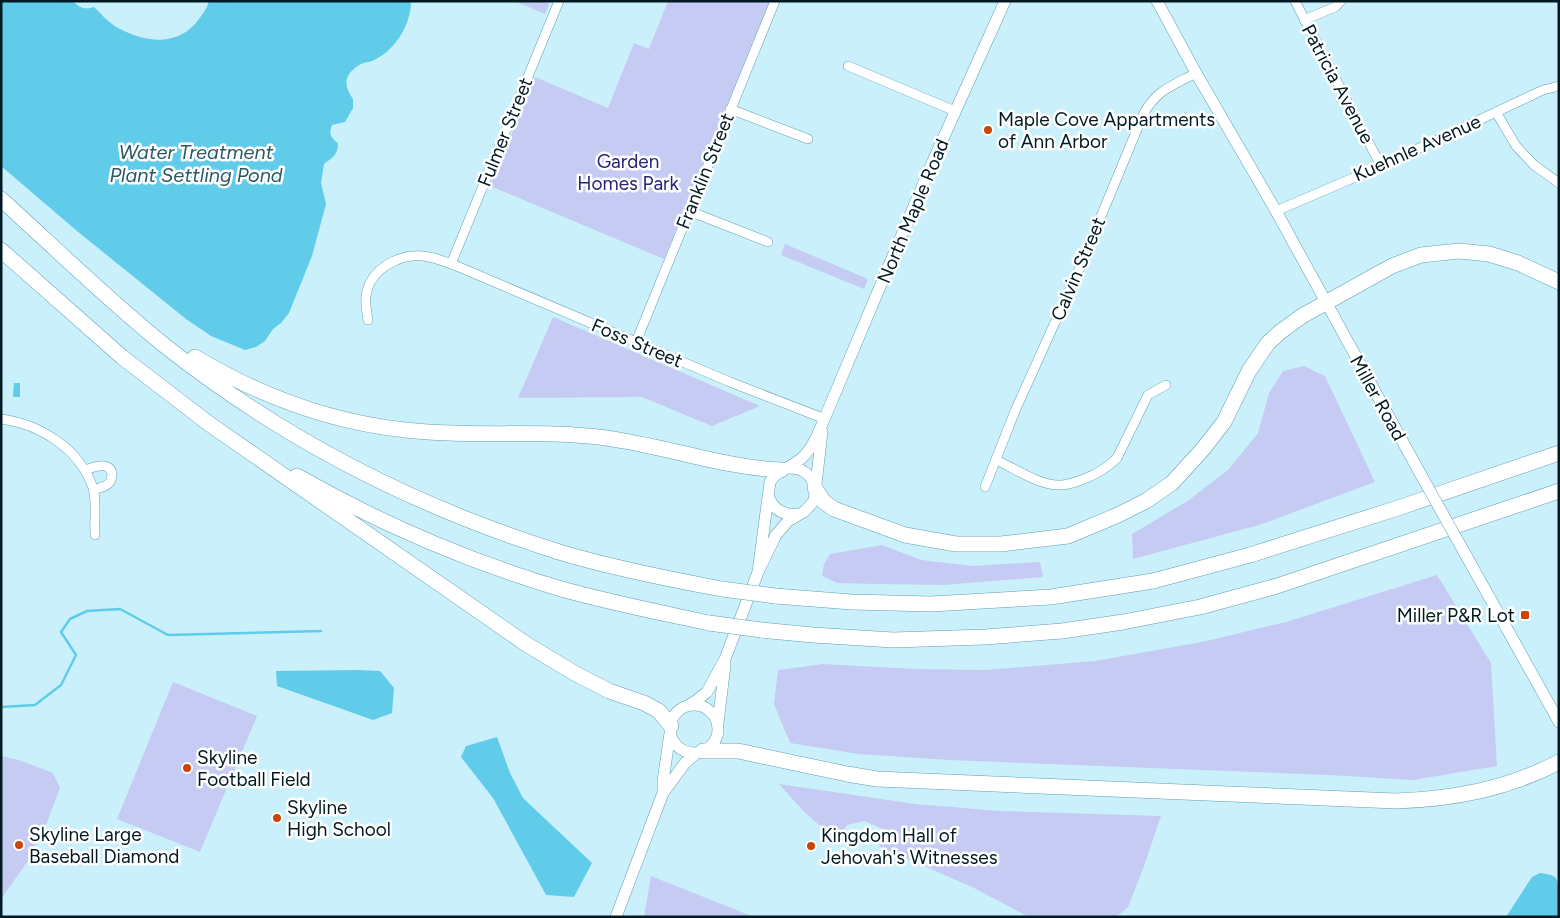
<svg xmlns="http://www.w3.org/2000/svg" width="1560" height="918" font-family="Figtree,sans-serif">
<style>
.green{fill:#c6cbf3}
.water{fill:#61ccea}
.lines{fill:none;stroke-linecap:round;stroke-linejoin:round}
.stream{stroke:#61ccea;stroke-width:2.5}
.street-casing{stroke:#5f9fb3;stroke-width:10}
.secondary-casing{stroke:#5f9fb3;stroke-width:12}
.highway-casing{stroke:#5f9fb3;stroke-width:16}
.street{stroke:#fff;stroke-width:9}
.secondary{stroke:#fff;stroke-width:11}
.highway{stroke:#fff;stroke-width:15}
.secondary-bridge-casing{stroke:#5f9fb3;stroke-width:12;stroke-linecap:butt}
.highway-bridge-casing{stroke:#5f9fb3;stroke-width:16;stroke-linecap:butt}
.secondary-bridge{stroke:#fff;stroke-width:11}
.highway-bridge{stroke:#fff;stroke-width:15}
.poi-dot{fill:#cb4507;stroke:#fff;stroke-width:2}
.labels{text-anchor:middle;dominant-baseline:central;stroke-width:5;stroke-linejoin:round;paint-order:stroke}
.street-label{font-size:19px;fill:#011a22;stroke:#fff}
.poi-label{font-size:19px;fill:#011a22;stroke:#fff;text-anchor:start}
.park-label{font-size:19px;fill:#292276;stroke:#fff}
.water-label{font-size:20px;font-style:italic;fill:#2a5865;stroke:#fff}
</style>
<rect width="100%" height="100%" fill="#caf0fc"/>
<path class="green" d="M514 1H543L549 4 545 14Z
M668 1H770L664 259 490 186 535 77 608 108 634 43 649 49Z
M785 244 868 279 864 289 781 255Z
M553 317 760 406 712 426 642 397 518 398Z
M1304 366 1325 376 1375 482 1259 525 1133 559 1132 534 1189 500 1229 469 1258 433 1269 393 1283 371Z
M882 545 921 560 973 566 1040 562 1043 577 944 585 876 584 837 583 822 576 824 564 830 554Z
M1437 575 1491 663 1497 766 1413 780 1329 775 949 760 859 754 790 743 774 704 778 670 823 664 915 669 984 670 1095 661 1202 642 1286 622Z
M173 682 257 716 200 852 117 819Z
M1 756 19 760 53 773 60 788 46 825 26 864 1 899Z
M779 784 915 804 1000 811 1161 816 1143 869 1128 907 1116 917H1029L974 888 879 846 887 831 865 821 847 825 841 835C818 832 795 801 779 784Z
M651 876 754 917H644Z"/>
<path class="water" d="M1 1H73C80 8 84 10 94 7 102 15 110 24 120 29 145 42 175 46 195 24 201 16 206 11 209 1H411C411 24 396 49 376 59 372 62 366 62 361 64 345 73 342 84 353 99V108L345 122 332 125C329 133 330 138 338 143 338 155 333 157 324 164L321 183 326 204 312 256 295 298 289 313 281 323 273 329 265 341 256 347 245 350 211 336 186 319 77 231 1 166Z
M14 383H20V397H13Z
M358 670 380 671 394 688 392 713 373 720 277 686 276 671Z
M497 737 510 773 523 798 592 863 574 897 546 895 493 798 461 757 466 746Z
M1540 873C1546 874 1552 874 1556 878 1560 884 1559 908 1559 917H1506L1532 877Z"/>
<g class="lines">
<path class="stream" d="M1 707 35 705 61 685 76 655 61 632 70 619 87 611 120 609 168 635 321 631"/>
<defs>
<path id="street" d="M1295 1 1381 166
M1304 20 1335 7 1341 1
M848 66 955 111
M730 109 808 139
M1496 112 1516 146 1534 165 1559 183
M689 211 768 242
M1276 211 1381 166 1543 90 1559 86
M451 264 559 1
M368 320C367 313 365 304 366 296 370 268 402 251 429 257 439 259 449 263 459 267L730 382 825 419
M636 342 775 1
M1 419C40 424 80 449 93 488 97 500 94 522 95 535
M996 460C1014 468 1039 485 1058 485 1067 486 1076 482 1084 479 1097 474 1108 467 1117 458L1148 395 1166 385
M85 470C94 467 112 460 112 476 111 478 111 482 109 483 106 487 98 488 94 490
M985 487 1015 411 1080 267 1143 115C1156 90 1172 86 1196 73"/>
<path id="secondary" d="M1157 1 1196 73 1276 211 1421 475
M789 468C802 468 810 473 815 486
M769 498C775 511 785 516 799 514
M1463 550 1559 722
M758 572 770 482C777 470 788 469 798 461 811 452 817 436 823 422L933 161 1005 1
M689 705 696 701 707 692 725 659 758 572 776 535 788 521 805 511 814 501 822 432
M670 729a24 24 0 1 1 48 0a24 24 0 1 1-48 0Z
M718 723 725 665
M663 793V781L670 733
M616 917 663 793 685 763 698 752"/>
<path id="highway" d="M1 199C55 248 107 299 164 345 281 438 416 507 559 552 612 568 668 579 722 589
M1 250 122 357 208 423 526 644 576 674 609 691 644 703 659 711 671 726
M195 357C260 396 329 422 405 430 471 438 539 429 606 438 665 446 721 467 781 470
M297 476C379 523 468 561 558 588 607 602 658 612 709 623
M815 488 824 502 834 509 905 535 956 544H1001L1068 536 1118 515 1146 501 1172 483 1203 449 1224 422 1249 371 1268 343 1280 332 1302 316 1392 266 1421 255 1459 251 1489 254 1518 263 1559 282
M775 596 852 602 931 604 1051 597 1153 581 1250 555 1401 507 1559 453
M761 630 813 635 893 640 985 637 1062 631 1123 622 1200 607 1277 586 1559 491
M703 751H738L847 774 877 779 1396 801C1454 799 1507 789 1559 762"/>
</defs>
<use href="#street" class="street-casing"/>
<use href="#secondary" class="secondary-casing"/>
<use href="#highway" class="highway-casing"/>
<use href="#street" class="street"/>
<use href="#secondary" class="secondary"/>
<use href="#highway" class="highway"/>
<defs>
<path id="secondary-bridge" d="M1421 475 1463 550"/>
<path id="highway-bridge" d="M722 589 775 596
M709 623 761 630"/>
</defs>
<use href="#secondary-bridge" class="secondary-bridge-casing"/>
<use href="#highway-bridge" class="highway-bridge-casing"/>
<use href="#secondary-bridge" class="secondary-bridge"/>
<use href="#highway-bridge" class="highway-bridge"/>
</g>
<g class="poi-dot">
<circle cx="988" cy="130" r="5"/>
<rect x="1520" y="610" width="10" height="10" rx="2.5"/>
<circle cx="187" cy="768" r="5"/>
<circle cx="277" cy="818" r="5"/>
<circle cx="19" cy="845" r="5"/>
<circle cx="811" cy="846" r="5"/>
</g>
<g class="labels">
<g class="street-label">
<text transform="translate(1338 84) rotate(62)">Patricia Avenue</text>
<text transform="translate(505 132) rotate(-68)">Fulmer Street</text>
<text transform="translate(1417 148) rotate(-24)">Kuehnle Avenue</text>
<text transform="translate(705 171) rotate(-68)">Franklin Street</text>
<text transform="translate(913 211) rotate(-67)">North Maple Road</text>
<text transform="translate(1078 269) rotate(-67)">Calvin Street</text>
<text transform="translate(637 343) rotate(23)">Foss Street</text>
<text transform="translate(1378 398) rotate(61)">Miller Road</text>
</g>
<g class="poi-label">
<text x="998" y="119">Maple Cove Appartments<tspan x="998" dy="22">of Ann Arbor</tspan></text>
<text x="1515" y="615" text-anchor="end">Miller P&amp;R Lot</text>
<text x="197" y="757">Skyline<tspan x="197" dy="22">Football Field</tspan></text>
<text x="287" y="807">Skyline<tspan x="287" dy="22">High School</tspan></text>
<text x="29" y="834">Skyline Large<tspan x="29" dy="22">Baseball Diamond</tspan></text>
<text x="821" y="835">Kingdom Hall of<tspan x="821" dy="22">Jehovah's Witnesses</tspan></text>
</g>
<g class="park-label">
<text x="628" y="161">Garden<tspan x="628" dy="22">Homes Park</tspan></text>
</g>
<g class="water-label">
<text x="196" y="152">Water Treatment<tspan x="196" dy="23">Plant Settling Pond</tspan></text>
</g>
</g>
<rect width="1560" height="918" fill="none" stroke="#011a22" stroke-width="5"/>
</svg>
